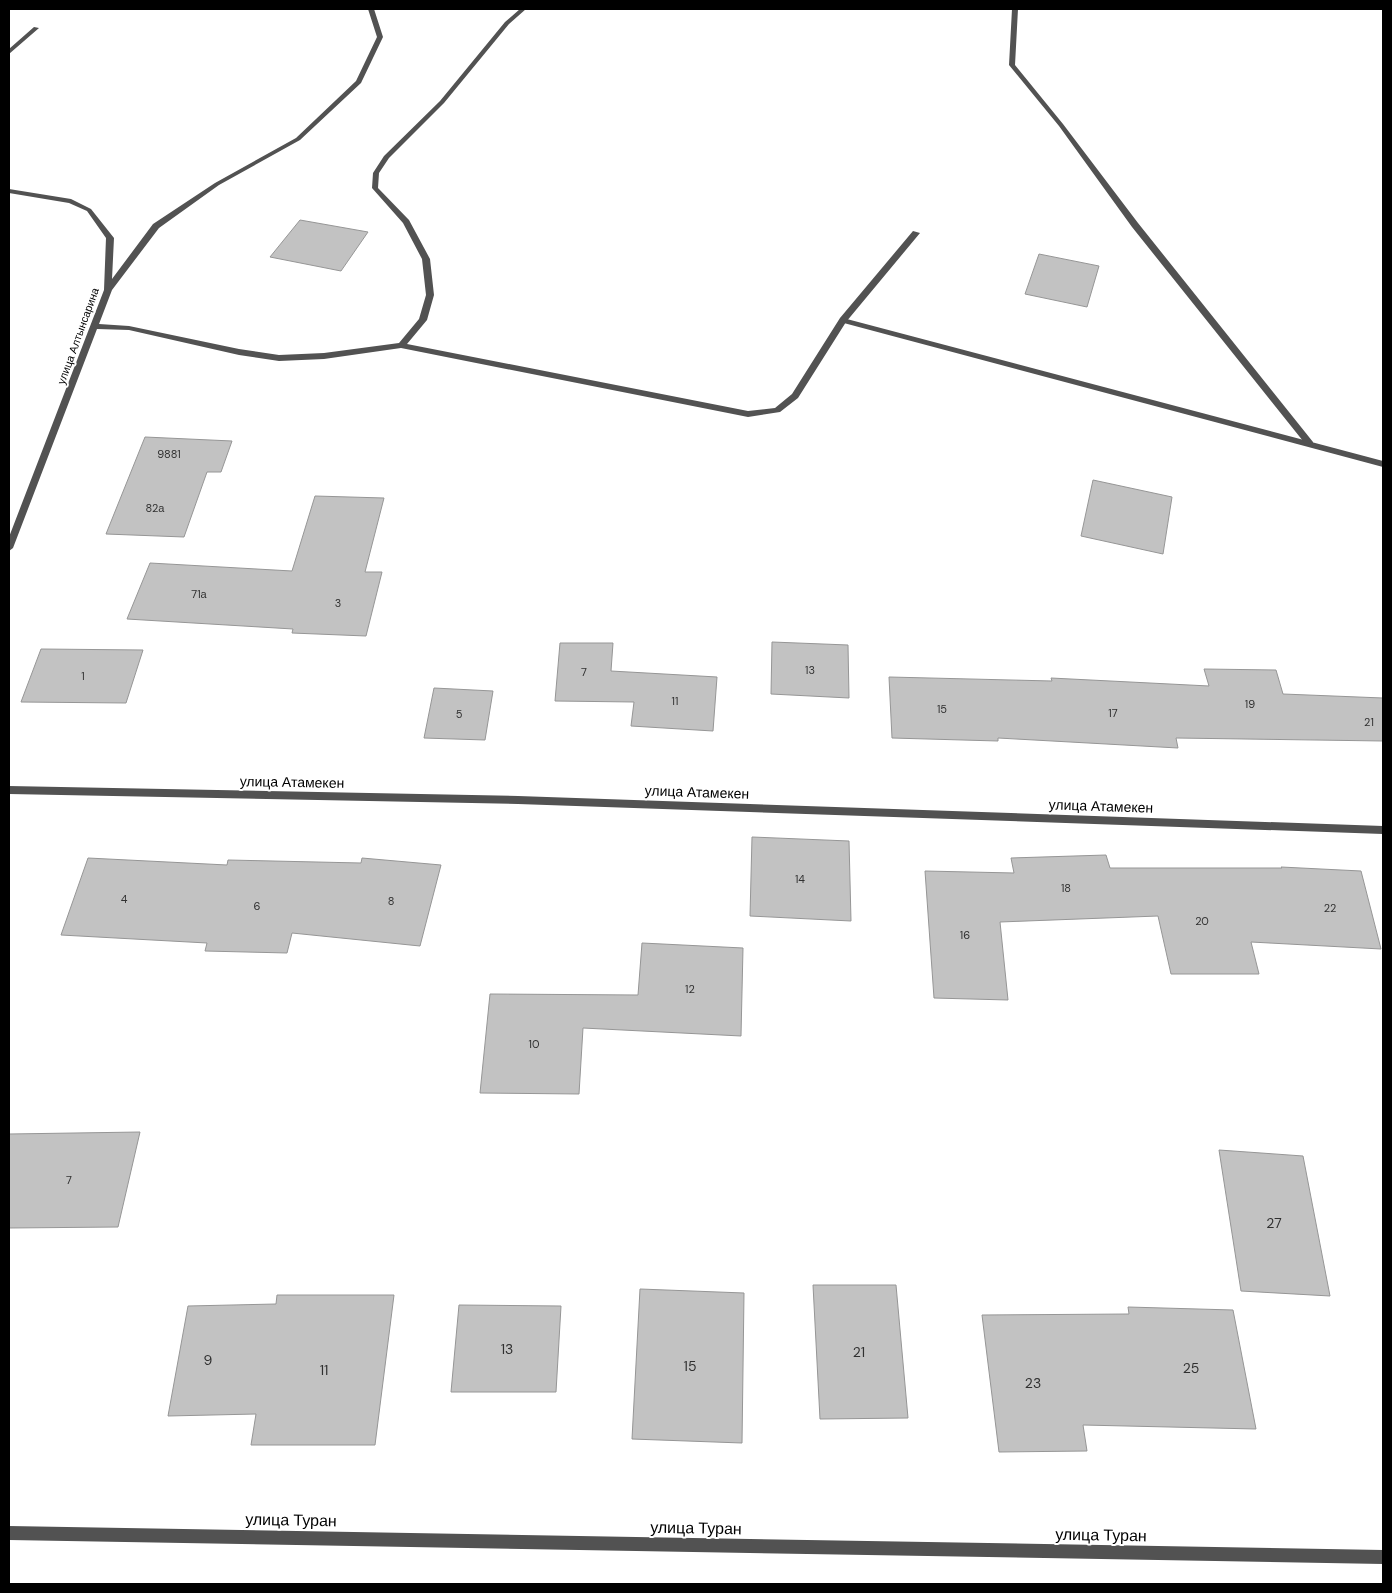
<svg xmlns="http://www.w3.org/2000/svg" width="1392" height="1593" font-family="'DM Sans',sans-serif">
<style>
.building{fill:#c2c2c2;stroke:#969696}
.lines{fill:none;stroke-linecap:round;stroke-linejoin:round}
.service{fill:#525252;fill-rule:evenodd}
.minor{fill:#525252;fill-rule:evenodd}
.labels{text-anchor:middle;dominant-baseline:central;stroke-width:4;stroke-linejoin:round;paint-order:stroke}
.far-street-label{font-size:11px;fill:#000;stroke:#fff}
.number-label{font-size:11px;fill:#303030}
.street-label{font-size:14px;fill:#000;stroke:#fff}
.near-number-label{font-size:14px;fill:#303030}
.near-street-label{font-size:16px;fill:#000;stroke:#fff}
</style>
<rect width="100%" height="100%" fill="#fff"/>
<path class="building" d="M300 220 368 232 341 271 270 257Z
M1039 254 1099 266 1087 307 1025 294Z
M145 437 232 441 221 472H207L184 537 106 534Z
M1093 480 1172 497 1163 554 1081 536Z
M315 496 384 498 365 572H382L366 636 292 633 293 629 127 619 150 563 292 571Z
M772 642 848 645 849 698 771 694Z
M560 643H613L611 671 717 677 713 731 631 726 634 702 555 701Z
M41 649 143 650 126 703 21 702Z
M1204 669 1276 670 1283 694 1383 698V741L1176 738 1178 748 998 738V741L892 738 889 677 1052 681 1051 678 1209 686Z
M434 688 493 691 485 740 424 738Z
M752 837 849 841 851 921 750 916Z
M1106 855 1110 868H1282L1281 867 1361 871 1381 949 1251 942 1259 974H1171L1158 916 1000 922 1008 1000 934 998 925 871 1014 873 1011 858Z
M88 858 227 865 228 860 361 863 362 858 441 865 420 946 292 933 287 953 205 951 207 943 61 935Z
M642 943 743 948 741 1036 583 1028 579 1094 480 1093 490 994 638 995Z
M140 1132 118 1227 9 1228V1134Z
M1219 1150 1303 1156 1330 1296 1241 1291Z
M813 1285H896L908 1418 820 1419Z
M640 1289 744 1293 742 1443 632 1439Z
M277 1295H394L375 1445H251L256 1414 168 1416 188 1306 276 1304Z
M459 1305 561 1306 556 1392H451Z
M1128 1307 1233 1310 1256 1429 1083 1425 1087 1451 999 1452 982 1315 1129 1314Z"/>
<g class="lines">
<path class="service" d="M840 318H843L1383 461V467L840 322Z"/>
<path class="minor" d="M368 9H374L383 37 361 83 300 140 219 185 159 228 112 290 99 324 129 326 239 349 279 355 324 353 399 343 419 319 426 295 422 259 403 223 372 188 373 173 384 156 440 101 505 22 520 9H526L509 24 444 103 389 158 379 173 378 188 409 220 430 259 434 295 427 320 407 344 748 411 775 408 792 394 840 318 913 231 920 233 846 322 798 398 780 412 748 417 401 348 324 359 279 361 239 355 129 330 97 329 13 548 9 551V537L104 290 106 238 87 211 69 203 9 193V189L71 199 91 209 114 238 112 279 153 224 215 183 296 138 356 81 377 37Z
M1012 9H1018L1015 65 1063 124 1138 223 1313 442V446H1307L1132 227 1059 126 1009 65Z
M34 27 39 28 9 54V49Z
M9 786 518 796 1383 826V834L518 804 9 794Z
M9 1526 1383 1550V1564L9 1540Z"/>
</g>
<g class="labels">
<g class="far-street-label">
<text transform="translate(78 336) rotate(-70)">улица Алтынсарина</text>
</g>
<g class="number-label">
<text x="169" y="454">9881</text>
<text x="155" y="508">82а</text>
<text x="199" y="594">71а</text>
<text x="338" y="603">3</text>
<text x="810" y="670">13</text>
<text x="584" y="672">7</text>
<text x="83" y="676">1</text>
<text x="675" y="701">11</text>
<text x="1250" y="704">19</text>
<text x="942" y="709">15</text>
<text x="1113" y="713">17</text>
<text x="459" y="714">5</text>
<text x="1369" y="722">21</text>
<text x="800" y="879">14</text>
<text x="1066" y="888">18</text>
<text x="124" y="899">4</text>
<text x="391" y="901">8</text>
<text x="257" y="906">6</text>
<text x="1330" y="908">22</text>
<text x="1202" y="921">20</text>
<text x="965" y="935">16</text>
<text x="690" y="989">12</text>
<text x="534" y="1044">10</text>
<text x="69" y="1180">7</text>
</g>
<g class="street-label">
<text transform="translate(292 782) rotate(1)">улица Атамекен</text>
<text transform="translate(697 792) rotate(2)">улица Атамекен</text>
<text transform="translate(1101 806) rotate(2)">улица Атамекен</text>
</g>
<g class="near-number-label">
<text x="1274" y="1223">27</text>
<text x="507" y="1349">13</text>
<text x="859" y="1352">21</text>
<text x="208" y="1360">9</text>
<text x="690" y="1366">15</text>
<text x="1191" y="1368">25</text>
<text x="324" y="1370">11</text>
<text x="1033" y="1383">23</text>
</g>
<g class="near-street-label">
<text transform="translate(291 1520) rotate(1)">улица Туран</text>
<text transform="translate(696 1528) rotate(1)">улица Туран</text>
<text transform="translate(1101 1535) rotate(1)">улица Туран</text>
</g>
</g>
<rect width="1392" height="1593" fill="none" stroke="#000000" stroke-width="20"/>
</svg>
